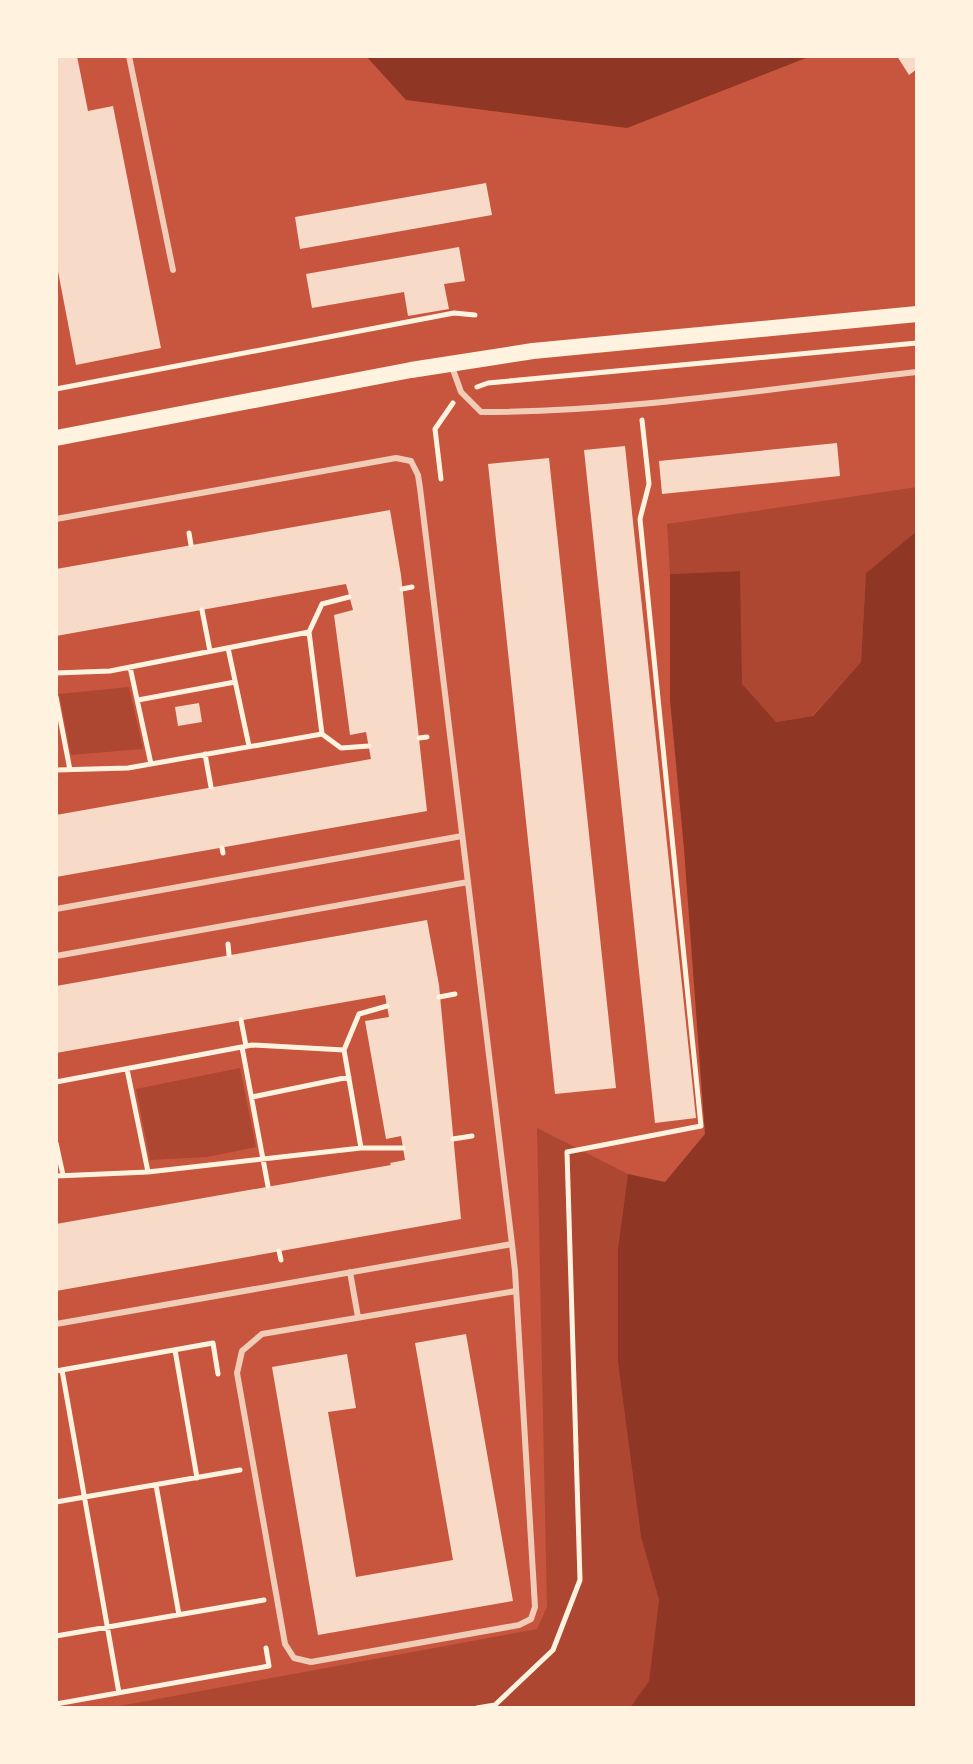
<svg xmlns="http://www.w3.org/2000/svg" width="973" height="1764" font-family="Bitter,serif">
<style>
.green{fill:#ae4732}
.water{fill:#8f3625}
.building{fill:#f7dbc8}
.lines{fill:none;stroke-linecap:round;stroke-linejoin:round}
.path{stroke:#fff3e0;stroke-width:5}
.service{stroke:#f1ccb7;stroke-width:6}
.secondary{stroke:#fff3e0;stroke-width:16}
</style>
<rect width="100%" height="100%" fill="#c8553d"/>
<path class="green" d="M917 487V531L866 573 861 662 812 716 776 722 741 684 740 571 670 574 667 524Z
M129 687 143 749 71 755 59 694Z
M240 1068 256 1147 207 1157 150 1160 136 1089Z
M537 1128 628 1174 618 1248V1363L641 1537 659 1600 649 1682 630 1708H109L537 1629 547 1607Z"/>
<path class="water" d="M366 56H811L627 128 406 100Z
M917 531V1708H630L649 1681 659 1600 641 1537 618 1363V1248L628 1174 665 1182 705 1134 684 849 670 700V574L740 571 742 684 776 722 813 716 861 662 866 573Z"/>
<path class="building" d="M56 56H77L88 111 113 106 161 348 76 365 56 261Z
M897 56H917V69L909 75Z
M486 183 492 215 300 249 295 217Z
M459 247 465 281 444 284 449 309 408 316 404 292 312 308 306 274Z
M837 443 840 476 662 494 659 461Z
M625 446 696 1118 655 1123 584 450Z
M549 458 616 1088 555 1094 488 464Z
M390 510 401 575 427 811 56 877V815L371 759 366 732 350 735 334 615 353 610 346 584 56 636V569Z
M199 703 202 722 178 726 175 707Z
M427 920 439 985 461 1219 56 1291V1224L391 1165 390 1163 405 1160 401 1136 386 1139 365 1021 389 1017 385 995 56 1053V986Z
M466 1334 513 1601 318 1635 272 1367 347 1354 356 1408 328 1412 356 1577 453 1560 415 1343Z"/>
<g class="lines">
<path class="path" d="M477 387 488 383 917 343
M56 389 454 313 475 315
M441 479 435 429 453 403
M189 533 191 545
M402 589 412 587
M202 610 210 651
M309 632 322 604 349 597
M228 648 249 746
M130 667 151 764
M56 673 110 671 309 632 322 734 128 768 56 770
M56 697 70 770
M138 700 235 682
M322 734 341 748 369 746
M419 738 427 737
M205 754 211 787
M222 848 223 853
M228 944 229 955
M439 997 455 994
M241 1020 246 1046
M242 1047 268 1186
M344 1050 359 1014 387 1006
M127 1069 148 1172
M56 1082 252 1045 344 1050 361 1148 148 1172 56 1176
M252 1097 349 1077
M453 1139 472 1136
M56 1143 63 1175
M361 1148H403
M279 1251 281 1260
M175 1350 197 1478
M62 1370 119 1693
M56 1371 213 1343 218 1374
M156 1485 179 1615
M56 1502 240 1470
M56 1636 264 1600
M56 1704 269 1666 266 1648
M477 1708 495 1705 553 1650 580 1580 567 1152 701 1126 640 519 649 484 642 420"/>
<path class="service" d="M129 56 173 270
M451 364 461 392 481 412C626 412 773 388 917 372
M56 519 396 458 411 461 418 475 420 488 512 1244 56 1324
M56 909 462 836
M56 956 468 882
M512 1244 515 1271 535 1607 531 1619 519 1625 311 1662 294 1658 285 1644 237 1373 242 1351 262 1334 516 1291
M350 1272 358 1317"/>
<path class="secondary" d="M56 438 411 370 533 351 917 314"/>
</g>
<rect width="973" height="1764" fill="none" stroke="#fff3e0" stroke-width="116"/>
</svg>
